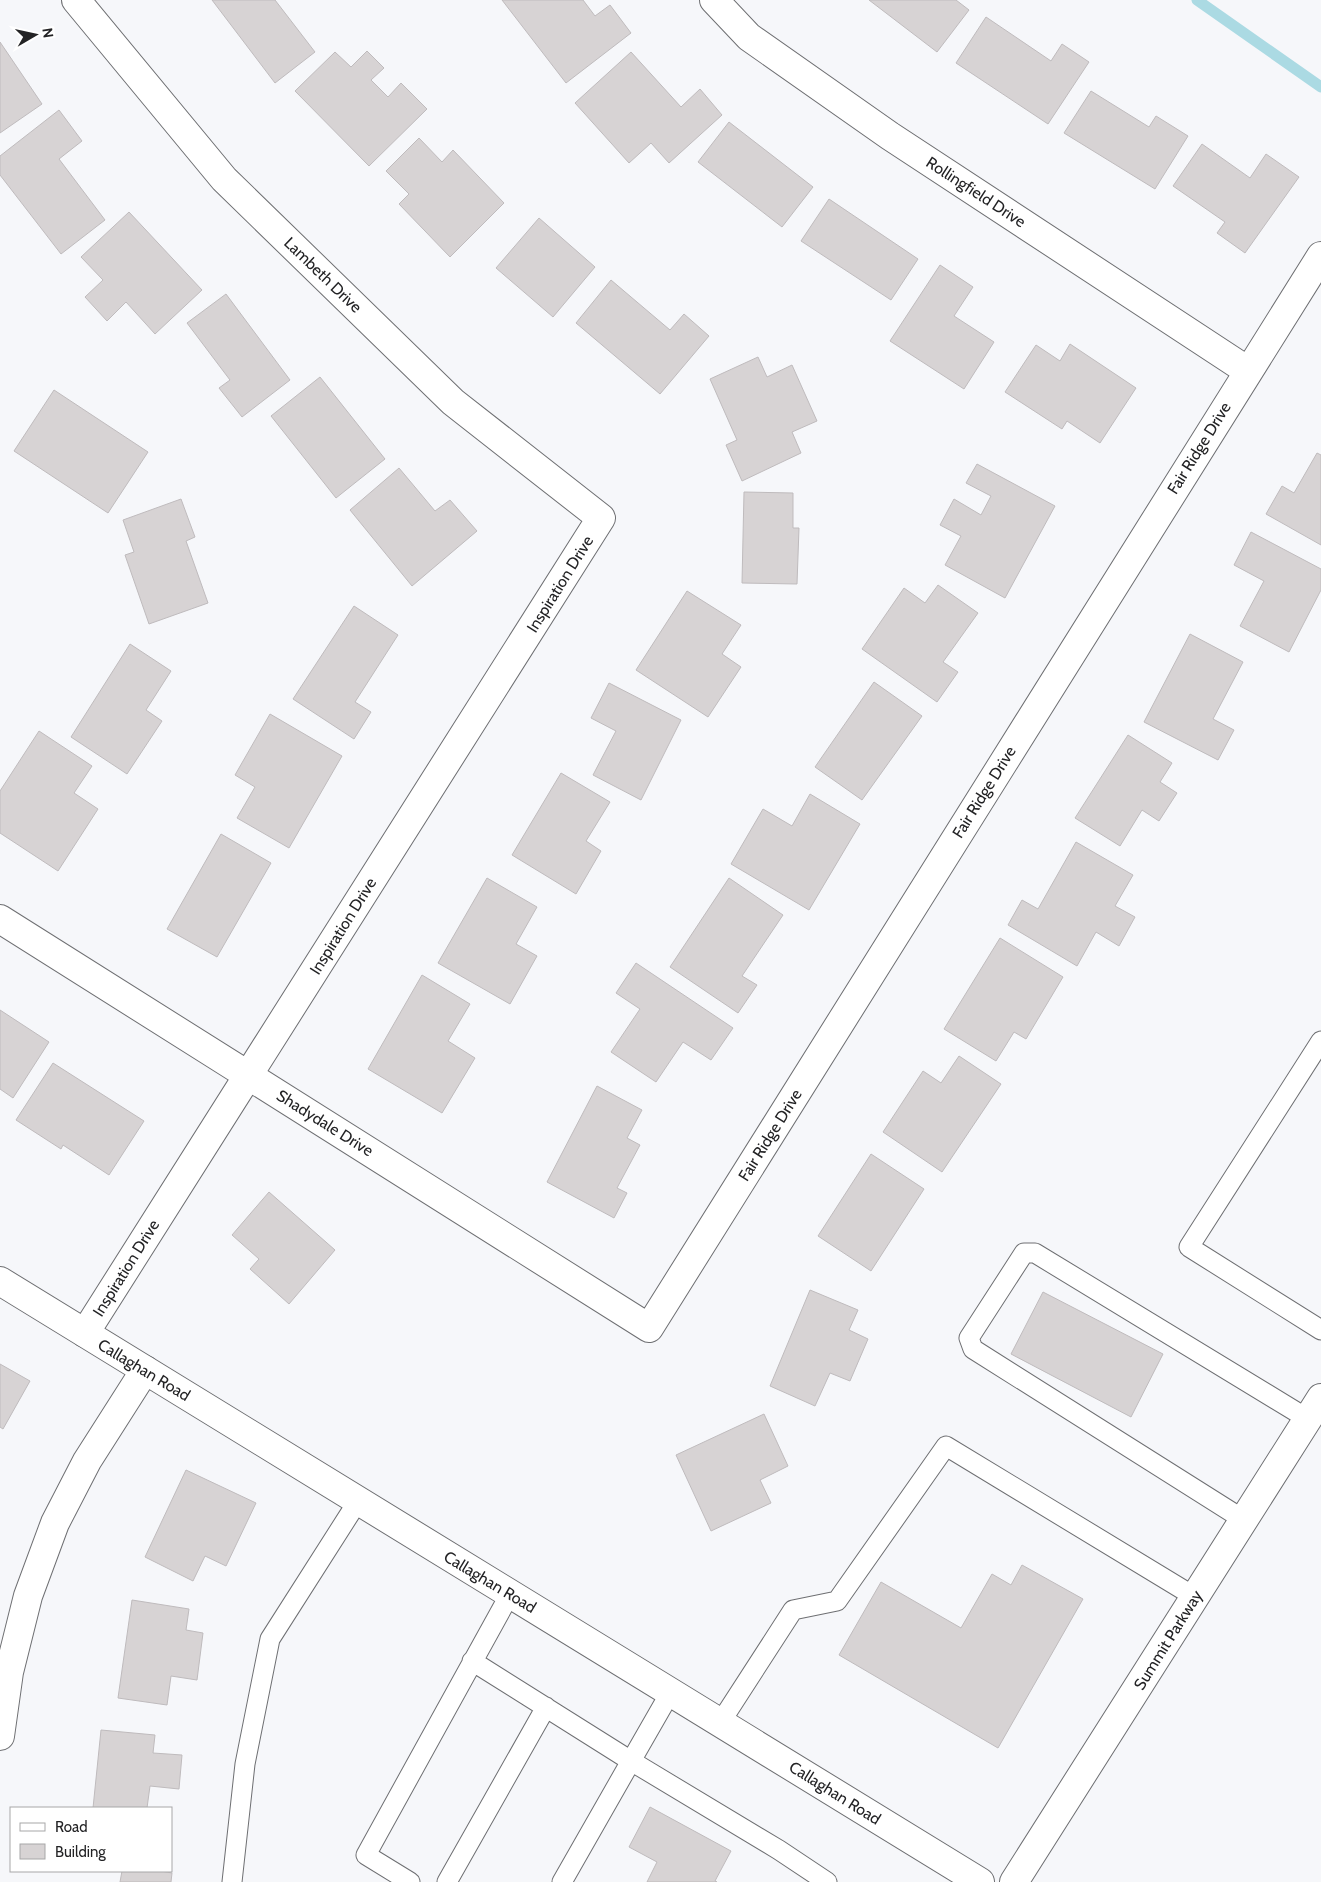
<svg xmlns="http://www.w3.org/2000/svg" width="1321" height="1882" font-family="Cabin,sans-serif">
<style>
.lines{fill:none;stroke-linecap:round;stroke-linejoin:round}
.stream{stroke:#abdae3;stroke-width:11}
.building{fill:#d7d3d4;stroke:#bfbbbd}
.service-casing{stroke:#6e6f72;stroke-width:21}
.minor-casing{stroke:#6e6f72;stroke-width:30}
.secondary-casing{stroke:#6e6f72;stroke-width:30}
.service{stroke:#fff;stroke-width:19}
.minor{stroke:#fff;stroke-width:28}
.secondary{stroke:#fff;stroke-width:28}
.labels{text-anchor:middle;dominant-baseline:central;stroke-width:4;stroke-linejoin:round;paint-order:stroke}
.street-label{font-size:16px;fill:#232325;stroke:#fff}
</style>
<rect width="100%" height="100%" fill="#f6f7fa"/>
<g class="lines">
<path class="stream" d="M1197 0 1321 87"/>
</g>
<path class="building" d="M212 0H275L315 52 275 83Z
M502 0H583L595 16 610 5 631 33 566 83Z
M869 0H956L969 10 937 52Z
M986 17 1051 61 1062 44 1089 62 1048 124 956 63Z
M0 42 42 104 0 133Z
M367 51 384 68 371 80 388 97 401 83 427 109 369 166 295 91 335 52 351 67Z
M631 52 681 107 700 89 722 115 669 163 651 143 629 163 575 103Z
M1091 91 1149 127 1156 116 1188 136 1155 189 1064 133Z
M59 110 82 141 59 159 105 220 61 254 0 175V156Z
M729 122 813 187 782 227 698 162Z
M419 138 442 162 453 150 504 203 450 257 399 204 409 194 386 171Z
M1202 144 1250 178 1266 154 1299 177 1245 253 1217 233 1225 222 1173 186Z
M829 199 918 259 891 300 801 241Z
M129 212 202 290 155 334 126 302 107 321 85 297 103 280 81 257Z
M539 218 595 267 553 317 496 268Z
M940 265 973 287 954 316 994 342 964 389 890 341Z
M611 280 670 330 684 314 709 336 660 394 576 323Z
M226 294 290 380 242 417 219 388 230 380 187 323Z
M1070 344 1136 388 1100 443 1067 421 1062 429 1005 392 1036 345 1060 361Z
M758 357 767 377 792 365 817 421 792 432 801 453 742 481 726 445 737 440 710 379Z
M320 377 385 459 336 498 271 416Z
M54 390 148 452 108 513 14 451Z
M1317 453 1321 455V545L1266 514 1282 486 1294 493Z
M977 464 1055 506 1005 598 945 565 961 536 940 525 954 499 981 515 991 496 966 483Z
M399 468 435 511 450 500 477 531 412 586 350 510Z
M744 492 793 493V528H799L797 584 742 583Z
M181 499 195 537 186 541 208 603 149 624 125 555 134 552 123 520Z
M1251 532 1321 569V590L1289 652 1240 626 1264 581 1234 565Z
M938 585 978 613 943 662 958 672 937 702 862 649 904 588 925 603Z
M687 591 741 625 722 654 741 667 708 717 636 670Z
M354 606 398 635 355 702 371 712 354 739 293 699Z
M1190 634 1243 662 1213 719 1234 730 1218 760 1144 722Z
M130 644 171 671 146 710 162 721 127 774 71 737Z
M874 682 922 716 862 800 815 767Z
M609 683 681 720 641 800 593 775 616 731 591 718Z
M270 714 342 756 289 848 237 818 255 787 235 775Z
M39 731 92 766 74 793 98 809 58 871 0 833V791Z
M1128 735 1172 763 1160 782 1177 793 1159 821 1142 810 1120 846 1075 818Z
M561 773 610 802 586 841 601 851 576 894 512 855Z
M810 794 860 824 809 910 731 864 763 809 792 826Z
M221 834 271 863 217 957 167 929Z
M1076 842 1133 875 1115 906 1135 917 1119 946 1096 932 1077 966 1008 925 1022 900 1038 909Z
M487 878 537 907 516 944 537 956 510 1004 438 963Z
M729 878 783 915 742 976 757 985 738 1013 670 967Z
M1000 938 1063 977 1026 1039 1014 1032 996 1061 944 1029Z
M636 963 733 1028 711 1060 683 1042 656 1082 611 1052 640 1009 616 993Z
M422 975 470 1004 448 1041 475 1058 442 1113 368 1069Z
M0 1010 49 1042 13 1098 0 1089Z
M959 1056 1001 1084 942 1172 883 1132 923 1071 941 1083Z
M53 1063 144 1121 109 1175 63 1145 61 1149 16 1120Z
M597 1086 642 1110 627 1138 640 1145 617 1188 627 1193 614 1218 547 1182Z
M871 1154 924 1189 871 1271 818 1236Z
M269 1192 335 1250 289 1304 250 1269 259 1259 232 1235Z
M810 1290 858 1310 849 1330 868 1339 850 1381 830 1373 815 1406 770 1386Z
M1043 1292 1163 1354 1131 1417 1011 1354Z
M0 1364 30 1381 3 1429 0 1427Z
M764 1414 788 1466 760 1480 771 1503 711 1531 676 1455Z
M186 1470 256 1503 226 1566 205 1556 193 1581 145 1557Z
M1022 1565 1083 1599 998 1748 839 1655 881 1582 961 1628 992 1574 1011 1585Z
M132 1600 189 1609 186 1630 203 1633 197 1680 171 1676 167 1705 118 1698Z
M101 1730 155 1735 153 1753 182 1755 179 1789 150 1786 147 1808H93Z
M650 1807 731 1851 715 1881 717 1882H647L657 1862 629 1847Z
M122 1871H161L172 1873 171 1882H120Z"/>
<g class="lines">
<defs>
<path id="service" d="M1321 1041 1189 1247 1321 1330
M1244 1520 973 1349 969 1338 1024 1253H1035L1308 1419
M472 1661 631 1761 562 1882
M670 1693 631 1761 779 1850 827 1882
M720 1723 793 1610 837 1601 946 1446 1195 1597
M232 1882 245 1764 270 1639 358 1501
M410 1882 366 1855 510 1594
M447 1882 546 1707"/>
<path id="minor" d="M76 0 224 179 453 402 601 518 85 1333
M714 0 749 37 890 136 1248 371
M0 919 649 1328 1321 256
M0 1736 9 1672 28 1596 55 1523 87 1461 145 1370
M1014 1882 1321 1398"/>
<path id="secondary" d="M0 1281 980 1882"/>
</defs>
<use href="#service" class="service-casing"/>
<use href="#minor" class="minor-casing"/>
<use href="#secondary" class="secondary-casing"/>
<use href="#service" class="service"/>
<use href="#minor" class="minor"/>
<use href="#secondary" class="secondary"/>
</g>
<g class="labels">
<g class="street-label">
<text transform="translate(976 192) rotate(33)">Rollingfield Drive</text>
<text transform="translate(323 275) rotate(44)">Lambeth Drive</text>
<text transform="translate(1199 448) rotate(-58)">Fair Ridge Drive</text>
<text transform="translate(560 584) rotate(-58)">Inspiration Drive</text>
<text transform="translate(984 792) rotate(-58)">Fair Ridge Drive</text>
<text transform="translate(343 926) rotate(-58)">Inspiration Drive</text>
<text transform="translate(325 1123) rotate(32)">Shadydale Drive</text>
<text transform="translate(770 1135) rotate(-58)">Fair Ridge Drive</text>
<text transform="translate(126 1268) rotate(-58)">Inspiration Drive</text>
<text transform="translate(144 1370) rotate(31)">Callaghan Road</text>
<text transform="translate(490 1582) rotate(31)">Callaghan Road</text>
<text transform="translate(1168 1640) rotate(-58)">Summit Parkway</text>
<text transform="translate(835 1793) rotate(32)">Callaghan Road</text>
</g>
</g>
<rect x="10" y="1807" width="162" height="65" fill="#ffffff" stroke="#a7a7a8"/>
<rect x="20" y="1823" width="25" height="8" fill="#ffffff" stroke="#a7a7a8"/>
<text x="55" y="1832" font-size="15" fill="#232325">Road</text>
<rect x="20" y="1844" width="25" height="15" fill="#d7d3d4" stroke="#a7a7a8"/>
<text x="55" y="1857" font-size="15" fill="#232325">Building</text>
<g transform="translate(35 35) rotate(81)" stroke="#ffffff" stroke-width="4" paint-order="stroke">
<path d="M0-4L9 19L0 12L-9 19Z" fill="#232325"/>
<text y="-8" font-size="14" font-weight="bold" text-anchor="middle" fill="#232325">N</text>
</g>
</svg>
